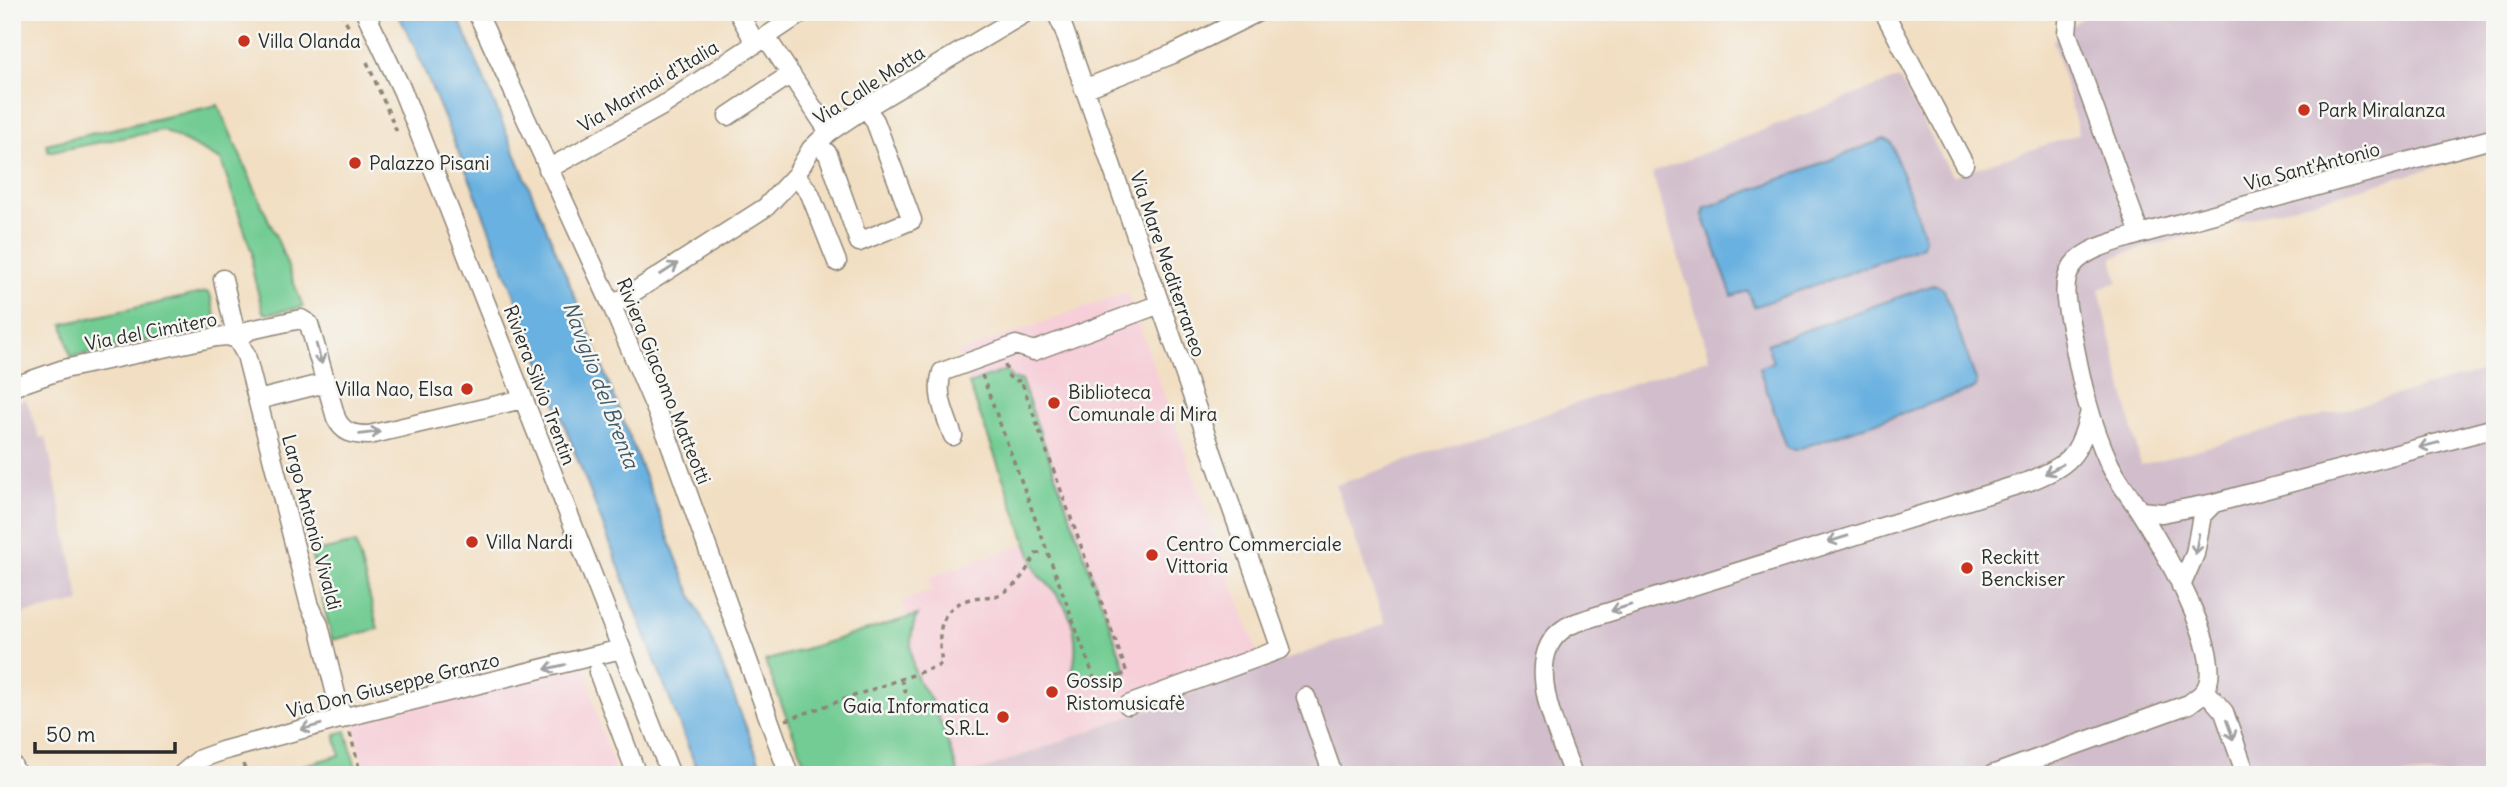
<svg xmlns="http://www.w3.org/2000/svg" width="2507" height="787" font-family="Delius,sans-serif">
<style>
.built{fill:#f6cfd9}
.industrial{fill:#d1bdcb}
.green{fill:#72cc93;stroke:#4e7c5f;stroke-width:2}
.water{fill:#69b1e0;stroke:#4a6e86;stroke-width:2}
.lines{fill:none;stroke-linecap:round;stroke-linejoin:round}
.minor-casing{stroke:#8e8577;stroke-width:21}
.path{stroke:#8e8577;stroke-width:3.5;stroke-dasharray:5 5;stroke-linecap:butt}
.minor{stroke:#fff;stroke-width:18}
.oneway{stroke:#a0a0a0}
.poi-dot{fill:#c8321e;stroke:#f6f6f2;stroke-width:2.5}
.labels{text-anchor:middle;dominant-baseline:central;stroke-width:5;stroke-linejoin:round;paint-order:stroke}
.poi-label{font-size:19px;fill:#2b2b2b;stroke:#f6f6f2;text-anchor:start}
.street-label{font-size:19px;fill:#2b2b2b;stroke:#f6f6f2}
.water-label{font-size:21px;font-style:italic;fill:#415a6a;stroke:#f6f6f2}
</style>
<rect width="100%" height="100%" fill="#f6f6f2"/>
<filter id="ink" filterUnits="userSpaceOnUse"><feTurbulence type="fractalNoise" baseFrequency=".0143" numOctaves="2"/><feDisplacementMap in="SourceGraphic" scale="14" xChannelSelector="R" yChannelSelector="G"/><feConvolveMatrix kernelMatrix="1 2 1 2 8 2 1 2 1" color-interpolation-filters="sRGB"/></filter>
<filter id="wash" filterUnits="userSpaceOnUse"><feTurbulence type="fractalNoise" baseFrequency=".00686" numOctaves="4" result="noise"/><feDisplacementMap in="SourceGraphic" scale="28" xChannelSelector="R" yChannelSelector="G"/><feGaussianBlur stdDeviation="1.57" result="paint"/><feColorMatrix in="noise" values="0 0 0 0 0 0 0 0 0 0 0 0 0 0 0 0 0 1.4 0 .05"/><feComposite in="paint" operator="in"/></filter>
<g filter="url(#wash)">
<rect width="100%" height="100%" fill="#f2dfc3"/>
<path class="built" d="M1127 292 1263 668 968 775H959L932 701 920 683 913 665 911 649 916 615 906 618 901 601 932 590 928 578 1027 543 958 353Z
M585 666 600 727 617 775H366L354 728 357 720Z"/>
<path class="industrial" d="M2495 12V151L2112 257 2118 282 2099 289 2141 465 2495 368V775H968L1385 624 1336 485 1710 358 1652 173 1899 78 1952 176 2079 134 2053 40 2083 17 2093 13Z
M26 399 40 438 46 437 80 602 12 616V404Z"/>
<path class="green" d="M218 105 280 246 303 307 267 314 263 312 253 273 252 253 221 160 163 130 49 152 46 144Z
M206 292 210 294 217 323 215 326 71 357 63 324Z
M1006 370 1012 379 1021 380 1127 673 1091 685 1072 673C1082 634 1069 601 1038 575L969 384Z
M356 543 378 629 332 640 311 553Z
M917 615C908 636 909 664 920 684 924 691 929 696 932 702 943 725 950 751 959 775H809L765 661Z
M346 731 358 775H270L340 755 335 734Z"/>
<path class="water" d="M397 12H456L576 299 683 575 710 636 750 737 759 761 760 775H699L473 187 413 43Z
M1884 139 1891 142 1925 238 1923 246 1754 307 1748 291 1732 296 1703 215 1705 208Z
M1935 284 1944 290 1977 383 1976 388 1795 450 1787 448 1759 368 1773 362 1767 344Z"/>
</g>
<g filter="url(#ink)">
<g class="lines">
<defs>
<path id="minor" d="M365 12 403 92 671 775
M477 12 612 306 668 438 789 775
M738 12 756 44
M1056 12 1063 27 1281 649 1128 705
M1884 12 1964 164
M766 37 829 132
M1084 89 1173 54 1258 12
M728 116 791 74
M817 143 828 154 859 242 912 220 875 121 866 108
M548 169 662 106 803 12
M796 175 810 194 837 262
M2140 234 2495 138
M223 279 237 339 246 355 310 606 319 625 342 719
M612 306 766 207 796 175 811 149 829 132 859 112 1027 12
M237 339 250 330 301 319 309 324 336 418C343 433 353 435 369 435L523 399
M12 387 64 369 216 337 227 336 237 339
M258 400 317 385 324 386 330 393
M953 436C945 414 935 394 942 372L1016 345 1034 351 1160 304
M2140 511 2162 513 2214 503 2495 428
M2181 586 2195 554 2202 515 2214 503
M598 672 637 775
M2205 690 2224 712 2246 775
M1306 697 1333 775
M12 764 17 775
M181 775 200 759 222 751 354 715 621 649
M1573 775C1560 737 1519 657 1565 628 1572 623 1582 621 1590 618L2030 481C2069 465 2079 456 2089 415
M1992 775 2189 704C2194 700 2202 695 2205 690 2228 656 2159 542 2139 510 2129 495 2118 481 2110 465 2089 419 2081 381 2072 332 2068 311 2059 284 2073 265 2087 247 2120 241 2140 234L2067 33 2069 12"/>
</defs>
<use href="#minor" class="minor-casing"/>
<path class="path" d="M341 12 349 27
M367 62 397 132
M1005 365 1009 377 1017 381 1021 380 1127 673 1118 676
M982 375 1096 683 1118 676 1123 690
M901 679 914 717
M786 720 938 666 942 663C937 632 938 606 974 598 983 596 992 598 1001 594 1021 583 1025 572 1036 554L1045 551
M350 733 361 775
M243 764 247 775"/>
<use href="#minor" class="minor"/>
</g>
<defs><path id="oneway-shaft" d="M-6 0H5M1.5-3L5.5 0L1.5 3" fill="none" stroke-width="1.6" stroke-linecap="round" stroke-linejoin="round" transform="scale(1.75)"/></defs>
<g class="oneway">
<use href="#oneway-shaft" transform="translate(669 269) rotate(-33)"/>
<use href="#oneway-shaft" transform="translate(319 354) rotate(74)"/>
<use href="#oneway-shaft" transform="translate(370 433) rotate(-8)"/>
<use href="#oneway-shaft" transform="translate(2429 445) rotate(165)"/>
<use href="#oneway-shaft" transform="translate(2054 469) rotate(151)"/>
<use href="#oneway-shaft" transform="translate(1838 539) rotate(163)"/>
<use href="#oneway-shaft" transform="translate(2197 544) rotate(100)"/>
<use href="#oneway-shaft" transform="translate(1621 608) rotate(163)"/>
<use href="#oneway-shaft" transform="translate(555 667) rotate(167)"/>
<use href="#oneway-shaft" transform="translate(311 727) rotate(165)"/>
<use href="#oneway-shaft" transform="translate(2230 730) rotate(70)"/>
</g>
</g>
<g class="poi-dot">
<circle cx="244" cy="41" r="7"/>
<circle cx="2304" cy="110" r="7"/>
<circle cx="355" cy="163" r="7"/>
<circle cx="467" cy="389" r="7"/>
<circle cx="1054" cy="403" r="7"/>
<circle cx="472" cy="542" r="7"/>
<circle cx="1152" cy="555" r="7"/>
<circle cx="1967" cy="568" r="7"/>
<circle cx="1052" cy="692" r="7"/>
<circle cx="1003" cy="717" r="7"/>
</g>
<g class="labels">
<g class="poi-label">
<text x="258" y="41">Villa Olanda</text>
<text x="2318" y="110">Park Miralanza</text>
<text x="369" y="163">Palazzo Pisani</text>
<text x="453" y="389" text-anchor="end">Villa Nao, Elsa</text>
<text x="1068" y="392">Biblioteca<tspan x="1068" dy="22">Comunale di Mira</tspan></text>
<text x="486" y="542">Villa Nardi</text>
<text x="1166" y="544">Centro Commerciale<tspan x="1166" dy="22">Vittoria</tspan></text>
<text x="1981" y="557">Reckitt<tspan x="1981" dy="22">Benckiser</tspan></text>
<text x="1066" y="681">Gossip<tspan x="1066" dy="22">Ristomusicafè</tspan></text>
<text x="989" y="706" text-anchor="end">Gaia Informatica<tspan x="989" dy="22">S.R.L.</tspan></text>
</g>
<g class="street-label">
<text transform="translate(869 85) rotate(-33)">Via Calle Motta</text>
<text transform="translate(648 86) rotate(-31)">Via Marinai d'Italia</text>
<text transform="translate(2312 166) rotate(-15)">Via Sant'Antonio</text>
<text transform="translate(1168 264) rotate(71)">Via Mare Mediterraneo</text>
<text transform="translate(151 331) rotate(-11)">Via del Cimitero</text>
<text transform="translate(664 381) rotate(68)">Riviera Giacomo Matteotti</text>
<text transform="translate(540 385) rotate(69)">Riviera Silvio Trentin</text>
<text transform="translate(312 522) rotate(75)">Largo Antonio Vivaldi</text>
<text transform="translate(393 685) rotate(-14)">Via Don Giuseppe Granzo</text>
</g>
<g class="water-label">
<text transform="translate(601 385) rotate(69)">Naviglio del Brenta</text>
</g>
</g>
<rect width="2507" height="787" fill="none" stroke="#f6f6f2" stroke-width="42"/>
<path d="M35 742v10h140v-10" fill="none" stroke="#2b2b2b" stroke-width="3.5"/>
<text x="46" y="742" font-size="21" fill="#2b2b2b" stroke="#f6f6f2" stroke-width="5" paint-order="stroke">50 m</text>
</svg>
